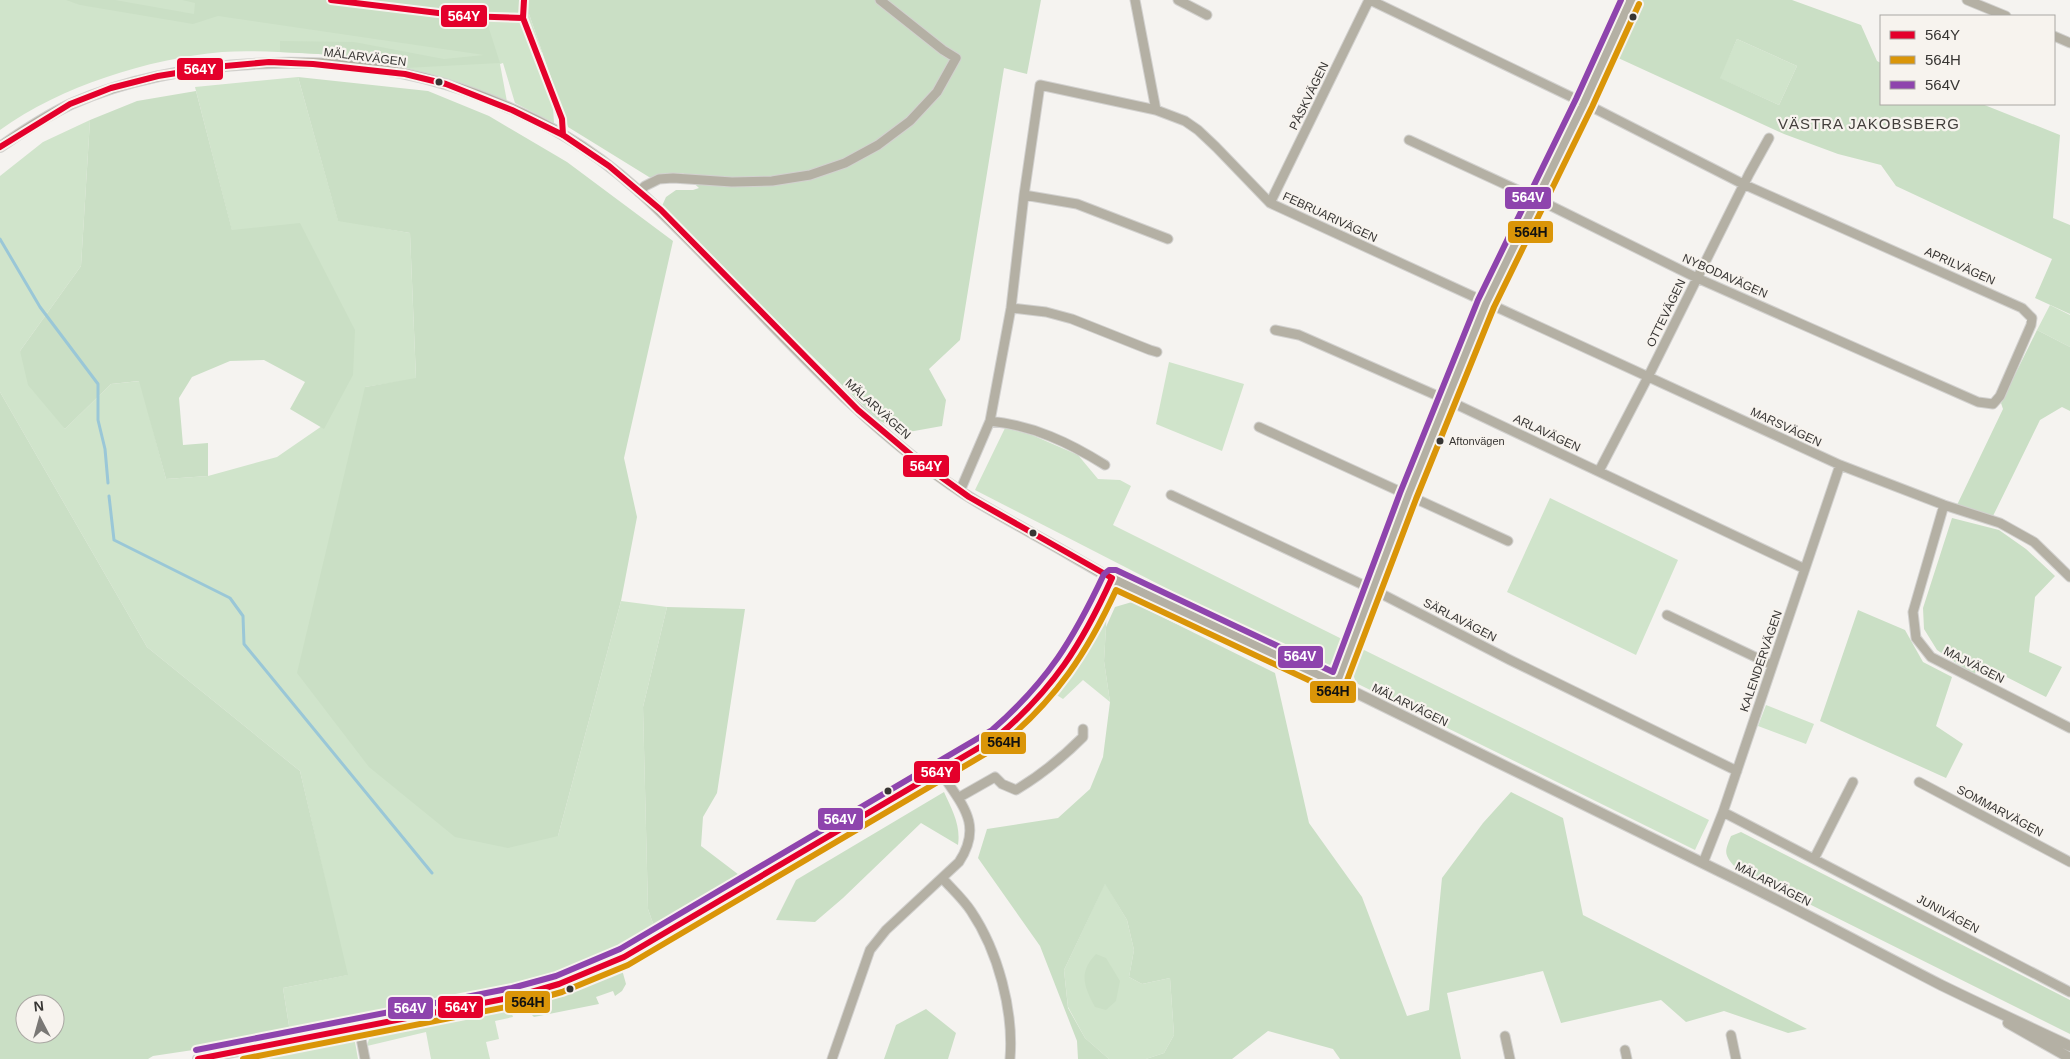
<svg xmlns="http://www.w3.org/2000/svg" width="2070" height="1059" font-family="Helvetica,sans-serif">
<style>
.green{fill:#d0e4cb}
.forest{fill:#cadfc5;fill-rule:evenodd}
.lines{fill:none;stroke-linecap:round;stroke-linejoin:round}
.stream{stroke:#9ac7d7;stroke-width:3}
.minor-casing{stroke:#d2d1cf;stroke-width:11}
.tertiary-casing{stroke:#d2d1cf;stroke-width:12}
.minor{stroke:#b4b0a4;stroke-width:9}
.tertiary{stroke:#b4b0a4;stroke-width:10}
.bus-1-casing{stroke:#f7f3ee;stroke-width:10}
.bus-2-casing{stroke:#f7f3ee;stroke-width:10}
.bus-3-casing{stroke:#f7f3ee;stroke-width:10}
.bus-1{stroke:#e4002b;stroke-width:6}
.bus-2{stroke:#da9508;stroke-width:6}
.bus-3{stroke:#8e44ad;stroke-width:6}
.bus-dot{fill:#373533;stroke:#f7f3ee;stroke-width:2}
.labels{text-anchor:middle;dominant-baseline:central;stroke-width:4.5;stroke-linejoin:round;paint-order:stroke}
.bus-label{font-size:11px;fill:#373533;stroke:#f7f3ee;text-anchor:start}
.street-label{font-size:12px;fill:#373533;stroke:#f7f3ee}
.quarter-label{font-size:15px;letter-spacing:1px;fill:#423e3b;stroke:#f7f3ee}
.line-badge{stroke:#f7f3ee;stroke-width:2}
.badge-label{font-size:14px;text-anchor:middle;font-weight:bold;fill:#fff}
.pale-badge-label{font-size:14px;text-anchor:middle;font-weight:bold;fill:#111}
</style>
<rect width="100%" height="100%" fill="#f5f3f0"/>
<path class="green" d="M0 0H529V14L542 52 535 55 553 107 554 123 515 103 503 63 500 64 508 107C475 94 441 79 406 68 373 58 336 55 302 53 276 52 248 50 222 52 148 59 61 86 0 130Z
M1737 39 1797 66 1779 105 1719 78Z
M298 77 338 220 410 233 416 379 365 387 558 836 621 601 667 607 643 707 648 909 656 932C616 951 576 972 533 983 453 1004 371 1015 290 1032L283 988 347 975 300 771 147 647 0 392V176L43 142 90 120 81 266 20 351 65 429 111 384 140 381 166 479 208 476 277 457 322 426 350 372 232 231 195 87Z
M2050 305 2070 315V347L2037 330Z
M1169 362 1244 384 1222 451 1156 424Z
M1005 428 1032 435 1078 455 1098 479 1120 480 1131 486 1113 525 1346 641 1339 660 1326 667 1310 662 975 490Z
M1550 498 1678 560 1636 655 1507 592Z
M1116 589 1107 610 1104 661 1110 702 1083 680 1063 699 1055 694 1027 723 986 754 983 749 1022 720 1109 595Z
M1358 647 1709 820 1695 850 1356 683 1351 668Z
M1766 705 1814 724 1806 744 1758 726Z
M929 782 936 783 793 870 785 868Z
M1105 883 1127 920 1134 950 1129 977 1142 984 1170 978 1174 1035 1164 1053 1146 1059H1109L1085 1038 1068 1007 1064 970Z
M510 1008 513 1017 495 1021 499 1039 486 1042 490 1059H431L426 1032 367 1046 369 1039 375 1032Z
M348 1039 355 1042 358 1059H241Z"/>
<path class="forest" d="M66 0H115L194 14 195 3 182 0H1041L1027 74 1004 68 960 340 929 369 946 400 942 426 903 433 878 420 716 263 662 206 666 197 676 190H693L699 188 683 173 661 179 649 177 568 127 529 14 514 12 486 19 500 63 405 68 338 55 280 52V41L354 42 444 59 484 55 218 16 193 24 80 5Z
M1642 0H1792L1861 25 1877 61 1881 63V104H1982L2060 135 2053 218 2070 225V314L2035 298 2052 259 1896 186 1881 165 1838 154 1784 134 1616 57ZM1737 39 1797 66 1779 105 1720 78Z
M298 77 428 91 489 116 567 162 673 241 624 458 637 517 621 601 558 836 508 848 455 837 369 767 297 673 365 387 416 378 410 233 338 221Z
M196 91 232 230 300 223 355 330 353 375 324 429 290 409 305 382 264 360 230 361 192 377 179 398 183 445 208 443V476L166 479 139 381 111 384 65 429 28 385 20 351 81 266 90 120 137 101Z
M2037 330 2070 347V411L2062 407 2040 420 1993 516 1957 505 2003 409 2001 403Z
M0 392 147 647 300 771 348 975 283 988 290 1032 233 1044 153 1056 148 1059H0ZM25 1004H55V1034H25Z
M1952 518 1999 530 2026 549 2055 576 2035 597 2029 652 2062 667 2046 697 1981 664 1974 675 1937 650 1924 629 1923 608Z
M1132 602 1275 673 1309 823 1362 897 1407 1016 1429 1010 1442 878 1483 823 1511 792 1563 818 1583 915 1807 1029 1788 1033 1724 1011 1686 1022 1661 1000 1561 1023 1543 971 1447 993 1461 1059H1340L1333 1049 1268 1031 1232 1059H1146L1164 1053 1174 1035 1170 978 1142 984 1129 977 1134 950 1127 920 1105 884 1064 970 1068 1008 1085 1038 1109 1059H1078L1077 1041 1040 946 978 858 987 829 1058 818 1090 789 1103 757 1110 702 1104 661 1106 627 1115 607Z
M667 607 745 609 717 793 703 817 701 846 747 881 656 932 648 909 643 707Z
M1858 610 1905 630 1923 662 1952 677 1936 726 1963 744 1946 778 1820 721Z
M944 792C952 810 961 825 958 845L921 823 843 898 815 922 776 920 796 880Z
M1741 832 2070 1000V1034L1735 867C1723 854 1725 851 1731 836Z
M1096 954 1106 958 1120 981 1116 1001 1106 1010 1095 1007C1084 986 1078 973 1096 954Z
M621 966 626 984 622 991 615 996 613 991 596 997 599 1004 534 1017 529 1012 522 999 575 985Z
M926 1009 956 1033 948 1059H884L896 1025Z"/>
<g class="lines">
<path class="stream" d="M0 239 40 307 98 384V420L105 449 108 483
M109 496 114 540 230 598 243 616 244 644 432 873"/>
<defs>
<path id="minor" d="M1135 0 1156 110
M1178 0 1207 15
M1370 0 1584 103 1743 184 2022 308 2032 318 2031 325 2000 396 1993 404 1978 402 1697 278 1537 199 1409 140
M1967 0 2006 16
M2054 36 2070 43
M639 192 645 186 659 179 673 178 732 182 772 181 810 175 845 163 878 145 910 121 937 92 956 58 943 50 880 0
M1024 195 1077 204 1168 239
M1270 203 1369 0
M1011 308 1046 312 1072 319 1150 350 1157 352
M1275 330 1299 335 1447 400 1805 569
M990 421C1034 426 1068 442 1105 465
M1259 427 1508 541
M1599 471 1648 377 1749 174 1769 138
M960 491 990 421 1011 308 1024 195 1040 85 1156 110 1185 121 1198 130 1216 147 1270 203 1840 465 1944 505 2000 523 2034 542 2070 577
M1171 495 1374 590 1510 660 1737 771
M1944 505 1913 612 1916 638 1931 657 2070 728
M1667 615 1772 665
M1338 684 1408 496 1486 303 1584 103 1631 0
M1919 782 2070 862
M958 798 995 777 1002 784 1016 790C1041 775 1062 758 1083 737V729
M1723 812 2070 992
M1814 859 1853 782
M1703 863 1723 812 1840 465
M943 879C952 889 963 899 971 911 998 951 1014 1011 1010 1059
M359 1028 365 1059
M1731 1035 1736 1059
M1505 1036 1510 1059
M1625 1050 1627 1059
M832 1059 870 950 886 930 959 862C984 824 961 804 940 771"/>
<path id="tertiary" d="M0 147C23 131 46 116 71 104 174 57 338 50 445 84 483 95 531 116 565 136 620 168 665 215 709 260 789 341 867 430 963 493 986 508 1011 521 1035 535 1059 548 1083 563 1107 576 1195 621 1288 659 1377 703 1491 759 1604 815 1719 871 1794 907 1867 947 1941 985 1984 1006 2027 1026 2070 1046
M2008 1023 2070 1058
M198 1059 514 997 559 984 624 957 997 737C1012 724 1028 711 1041 696 1071 662 1094 619 1112 578"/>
</defs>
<use href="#minor" class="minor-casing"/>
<use href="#tertiary" class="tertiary-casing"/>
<use href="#minor" class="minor"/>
<use href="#tertiary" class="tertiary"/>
<defs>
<path id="bus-1" d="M331 0 463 16 523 18
M524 0 523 18 562 119 563 135
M0 147 70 104 111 88 158 76 214 67 269 62 313 64 405 74 446 84 512 110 563 135 609 166 661 210 858 410 916 459 969 497 1112 578
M198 1059 514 997 559 984 624 957 997 737C1054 688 1081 646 1112 578"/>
<path id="bus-2" d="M243 1059 516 1005 562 992 628 965 1002 744C1056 699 1087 653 1116 590L1334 692 1343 691 1416 499 1494 307 1592 107 1639 4"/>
<path id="bus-3" d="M196 1050 512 988 556 976 620 949 992 730C1048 681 1073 640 1104 574L1109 570H1116L1333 672 1400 493 1478 300 1576 99 1621 0"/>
</defs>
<use href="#bus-1" class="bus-1-casing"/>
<use href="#bus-2" class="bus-2-casing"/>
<use href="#bus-3" class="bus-3-casing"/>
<use href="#bus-1" class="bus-1"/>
<use href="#bus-2" class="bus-2"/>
<use href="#bus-3" class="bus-3"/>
</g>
<g class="bus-dot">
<circle cx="1633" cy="17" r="4.5"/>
<circle cx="439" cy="82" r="4.5"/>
<circle cx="1440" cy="441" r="4.5"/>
<circle cx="1033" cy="533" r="4.5"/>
<circle cx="888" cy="791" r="4.5"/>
<circle cx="570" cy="989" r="4.5"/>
</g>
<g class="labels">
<g class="bus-label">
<text x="1449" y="441">Aftonvägen</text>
</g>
<g class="street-label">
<text transform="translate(365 57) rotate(7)">MÄLARVÄGEN</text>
<text transform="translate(1309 96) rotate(-64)">PÅSKVÄGEN</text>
<text transform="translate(1330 217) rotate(25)">FEBRUARIVÄGEN</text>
<text transform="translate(1960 266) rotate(24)">APRILVÄGEN</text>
<text transform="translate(1725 276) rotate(24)">NYBODAVÄGEN</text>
<text transform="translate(1666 313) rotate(-64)">OTTEVÄGEN</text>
<text transform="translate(878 409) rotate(42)">MÄLARVÄGEN</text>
<text transform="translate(1786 427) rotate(25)">MARSVÄGEN</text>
<text transform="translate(1547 433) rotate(25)">ARLAVÄGEN</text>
<text transform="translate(1460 620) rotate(27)">SÄRLAVÄGEN</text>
<text transform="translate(1761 661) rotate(-71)">KALENDERVÄGEN</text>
<text transform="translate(1974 665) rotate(27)">MAJVÄGEN</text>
<text transform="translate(1410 705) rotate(26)">MÄLARVÄGEN</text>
<text transform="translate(2000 811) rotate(28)">SOMMARVÄGEN</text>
<text transform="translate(1773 884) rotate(27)">MÄLARVÄGEN</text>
<text transform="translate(1948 914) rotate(28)">JUNIVÄGEN</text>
</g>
<g class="quarter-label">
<text x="1869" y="123">VÄSTRA JAKOBSBERG</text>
</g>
</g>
<g class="line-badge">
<rect x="440" y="4" width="48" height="24" rx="5" fill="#e4002b"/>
<rect x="176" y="57" width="48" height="24" rx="5" fill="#e4002b"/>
<rect x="1504" y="186" width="48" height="24" rx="5" fill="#8e44ad"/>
<rect x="1507" y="220" width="47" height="24" rx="5" fill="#da9508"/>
<rect x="902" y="454" width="48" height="24" rx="5" fill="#e4002b"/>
<rect x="1277" y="645" width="47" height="24" rx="5" fill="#8e44ad"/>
<rect x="1309" y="680" width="48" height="24" rx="5" fill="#da9508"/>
<rect x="980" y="731" width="47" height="24" rx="5" fill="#da9508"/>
<rect x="913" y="760" width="48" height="24" rx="5" fill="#e4002b"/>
<rect x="817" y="807" width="47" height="24" rx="5" fill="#8e44ad"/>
<rect x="504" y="990" width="47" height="24" rx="5" fill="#da9508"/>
<rect x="437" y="995" width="47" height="24" rx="5" fill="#e4002b"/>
<rect x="387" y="996" width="47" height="24" rx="5" fill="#8e44ad"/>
</g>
<g class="badge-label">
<text x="464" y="21">564Y</text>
<text x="200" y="74">564Y</text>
<text x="1528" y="202">564V</text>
<text x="926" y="471">564Y</text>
<text x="1300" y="661">564V</text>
<text x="937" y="777">564Y</text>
<text x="840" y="824">564V</text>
<text x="461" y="1012">564Y</text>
<text x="410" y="1013">564V</text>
</g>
<g class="pale-badge-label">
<text x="1531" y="237">564H</text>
<text x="1333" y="696">564H</text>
<text x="1004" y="747">564H</text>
<text x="528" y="1007">564H</text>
</g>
<rect x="1880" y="15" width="175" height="90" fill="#f7f3ee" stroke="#aaa7a3"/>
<rect x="1890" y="31" width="25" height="8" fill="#e4002b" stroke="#aaa7a3"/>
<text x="1925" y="40" font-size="15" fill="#373533">564Y</text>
<rect x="1890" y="56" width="25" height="8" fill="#da9508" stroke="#aaa7a3"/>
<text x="1925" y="65" font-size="15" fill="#373533">564H</text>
<rect x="1890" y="81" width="25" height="8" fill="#8e44ad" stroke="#aaa7a3"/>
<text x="1925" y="90" font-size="15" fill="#373533">564V</text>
<g transform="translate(40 1019) rotate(354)"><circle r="24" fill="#f7f3ee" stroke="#aaa7a3"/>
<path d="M0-4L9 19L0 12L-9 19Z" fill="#7a7875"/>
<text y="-8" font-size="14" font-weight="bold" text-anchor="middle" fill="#373533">N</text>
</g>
</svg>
